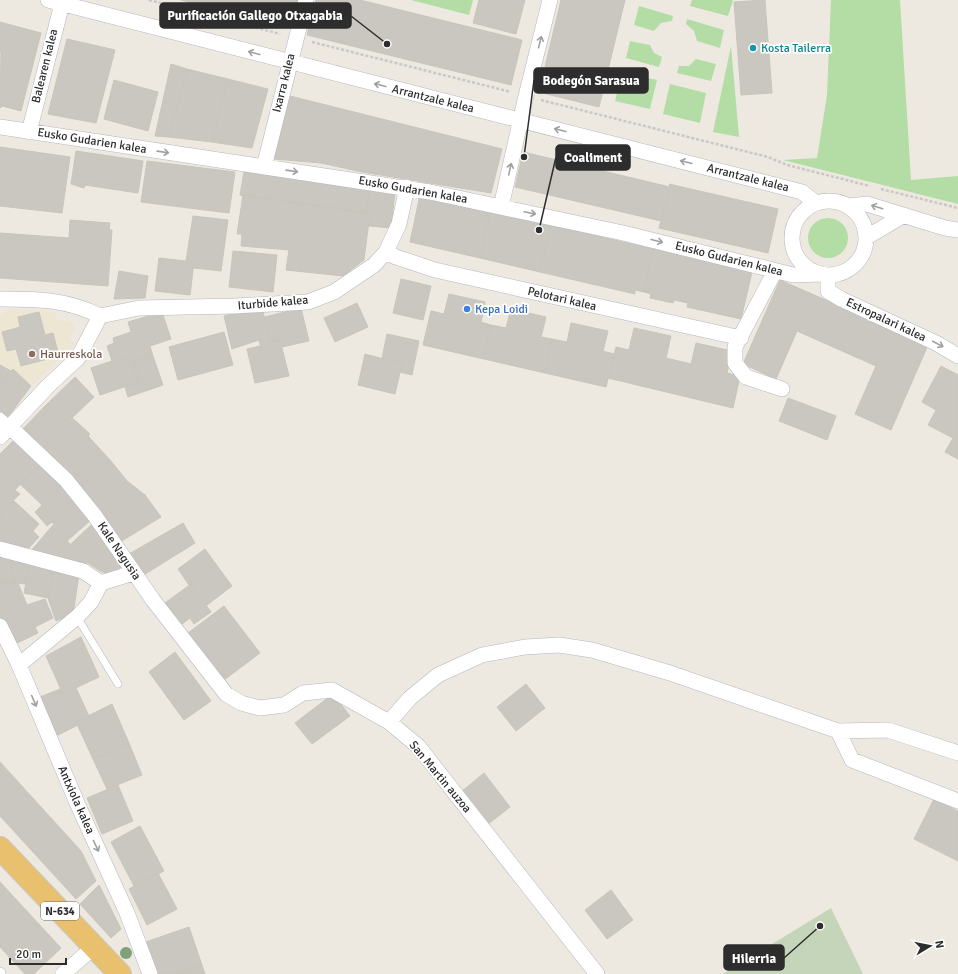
<svg xmlns="http://www.w3.org/2000/svg" width="958" height="974" font-family="Signika,sans-serif">
<style>
.education{fill:#ece6d3}
.green{fill:#b3dda4}
.cemetery{fill:#c5d5ba}
.building{fill:#c9c7bf;stroke:#c8c5bb}
.lines{fill:none;stroke-linecap:round;stroke-linejoin:round}
.service-casing{stroke:#b5b6bf;stroke-width:8}
.pedestrian-casing{stroke:#b5b6bf;stroke-width:12}
.minor-casing{stroke:#b5b6bf;stroke-width:16}
.trunk-casing{stroke:#c8c8c8;stroke-width:24}
.path{stroke:#c8c8c8;stroke-width:2.5;stroke-dasharray:3 2;stroke-linecap:butt}
.service{stroke:#fff;stroke-width:7}
.pedestrian{stroke:#fff;stroke-width:11}
.minor{stroke:#fff;stroke-width:15}
.trunk{stroke:#e8c06e;stroke-width:22}
.tree{fill:#82a078}
.oneway{stroke:#a0a0a0}
.culture-dot{fill:#0f9aa8;stroke:#fff;stroke-width:1.5}
.shop-dot{fill:#3f7fe0;stroke:#fff;stroke-width:1.5}
.education-dot{fill:#8d6e63;stroke:#fff;stroke-width:1.5}
.labels{text-anchor:middle;dominant-baseline:central;stroke-width:3.5;stroke-linejoin:round;paint-order:stroke}
.shield{fill:#fff;stroke:#6c6c6c;stroke-width:1}
.shield-label{font-size:11px;font-weight:bold;fill:#2d2d2d}
.culture-label{font-size:12px;fill:#0d838f;stroke:#fff;text-anchor:start}
.street-label{font-size:12px;fill:#2d2d2d;stroke:#fff}
.shop-label{font-size:12px;fill:#366cbe;stroke:#fff;text-anchor:start}
.education-label{font-size:12px;fill:#785e54;stroke:#fff;text-anchor:start}
.leader{fill:none;stroke:#2d2d2d;stroke-width:1.5}
.callout-dot{fill:#2d2d2d;stroke:#fff;stroke-width:1.5}
.callout{fill:#2d2d2d;stroke:#2d2d2d;stroke-width:1.5}
.callout-label{font-size:13px;text-anchor:middle;font-weight:bold;fill:#fff}
</style>
<rect width="100%" height="100%" fill="#ede9e1"/>
<path class="education" d="M9 309 53 311 58 320 73 322 75 330 69 338 75 344 31 386 13 369 11 371 0 365V315Z"/>
<path class="green" d="M411 0H473L469 15Z
M692 0H733L728 16 690 6Z
M831 0H900L911 180 958 176V204L783 160 817 158 827 95Z
M639 6 673 16 672 21 661 23 654 31 634 25Z
M687 19 724 30 720 48 697 41 694 31 686 24Z
M630 41 650 45 654 53 662 57 659 67 626 58Z
M731 46 739 137 713 132Z
M696 59 716 64 711 81 677 73 679 66H689Z
M622 72 657 80 650 109 615 101Z
M670 84 706 93 700 123 663 114Z
M808 238a20 20 0 1 1 40 0a20 20 0 1 1-40 0Z"/>
<path class="cemetery" d="M831 908 863 974H723Z"/>
<path class="building" d="M181 0H301L294 28Z
M316 0H360L522 40 511 85 307 35Z
M479 0H525L516 34 473 23Z
M561 0H625L599 107 539 92Z
M765 0 772 93 741 95 734 2Z
M0 22 41 33 21 111 2 106 0 108 1 52H0Z
M67 39 115 50 96 123 48 114Z
M171 64 187 69 169 137 155 136Z
M187 69 228 79 212 142 169 137Z
M228 79 268 89 252 148 212 142Z
M114 80 158 92 148 131 104 119Z
M290 96 502 149 491 193 362 172 321 163 274 159Z
M0 147 70 157 62 213 0 206Z
M76 151 143 161 138 193 85 185 84 188 71 184Z
M523 152 670 187 661 221 515 187Z
M147 161 235 172 229 213 141 202Z
M244 172 369 189 366 213 240 195Z
M669 184 778 209 768 253 659 228 670 187Z
M369 189 395 192 391 228 369 226 370 213H366Z
M243 195 370 213 364 260 343 276 286 270 289 250 241 246 242 234H237Z
M420 195 490 212 480 258 410 242Z
M490 212 550 225 540 272 480 258Z
M193 216 228 220 221 271 194 268V262L186 261Z
M70 220 110 223 109 230H112L108 286 0 278V233L69 238Z
M550 225 653 249 644 292 635 290V294L540 272Z
M653 249 752 272 741 319 687 307 688 303 674 300 673 303 650 298 651 294 644 292Z
M233 251 277 255 273 292 229 287Z
M159 258 194 262 190 295 155 291Z
M119 271 148 276 145 298 114 299Z
M401 279 431 286 423 320 393 313Z
M780 280 928 345 891 430 855 414 876 366 797 331 776 379 743 364Z
M449 294 485 302 481 322 491 325 484 359 423 345 431 311 444 314Z
M357 303 368 327 335 342 324 318Z
M258 308 260 313 263 312 272 346 261 349 259 340 232 349 224 316Z
M301 308 309 341 282 347 280 340 271 342 265 317Z
M511 309 546 317 541 337 552 339 545 373 484 359 491 325 506 328Z
M39 312 45 335 53 333 59 356 21 366 16 349 7 351 2 332 20 327 18 317Z
M162 312 171 339 150 346 153 356 133 362 132 359 125 361 124 357 112 361 107 346 114 343 113 338 131 332 128 322Z
M571 323 608 331 603 351 614 354 606 387 545 373 552 339 567 342Z
M634 328 671 336 666 358 691 364 696 343 732 351 727 373 740 376 733 408 608 378 616 347 629 350Z
M224 332 233 365 178 380 169 347Z
M387 334 419 341 412 375 400 372 402 364 382 358Z
M280 340 289 376 255 383 247 349 260 346 261 349 272 346 271 342Z
M365 354 402 364 395 394 358 385Z
M153 356 163 385 128 397 125 387 139 382 133 362Z
M124 357 125 361 132 359 139 382 100 395 91 368Z
M0 365 11 371 0 384Z
M941 366 958 375V459L945 452 953 438 928 425 936 410 922 402Z
M13 369 31 386 8 417 0 411V384Z
M75 377 94 397 72 418 70 416 61 424 45 406Z
M788 398 836 416 827 440 779 421Z
M45 406 63 426 42 449 22 430Z
M70 416 90 434 59 465 42 449 63 426 61 424Z
M88 436 111 461 80 487 59 465 73 448 75 450Z
M15 439 41 463 14 491 5 482 0 483V454Z
M111 461 127 481 96 507 80 487Z
M41 463 63 485 42 505 20 484Z
M127 481 145 495 161 517 120 542 94 509Z
M5 482 20 494 0 514V483Z
M63 485 77 502 47 526 35 512Z
M14 501 39 524 33 531 39 537 26 551 0 544V514Z
M77 502 91 520 67 541 52 522Z
M183 523 195 543 142 576 129 554Z
M53 525 70 544 55 559 30 552Z
M91 525 108 544 83 567 55 559Z
M108 544 125 564 112 575 100 571 88 563Z
M205 549 218 567 192 586 189 585 178 569Z
M0 553 11 556 14 583 0 582Z
M11 556 30 562 26 584 14 583Z
M30 562 53 568 48 598 24 593Z
M218 567 232 586 207 605 192 586Z
M53 568 79 575 73 614 56 621 48 598Z
M0 582 18 583 27 605 45 599 53 618 35 627 38 633 13 645 0 617Z
M191 584 211 612 194 624 190 618 182 624 165 603Z
M224 606 260 653 224 680 188 633Z
M81 637 99 677 63 694 46 656Z
M175 652 211 701 184 720 149 672Z
M526 684 545 708 516 731 497 707Z
M76 688 89 716 76 722 78 725 56 736 40 697 60 689 63 694Z
M333 694 350 716 312 744 295 723Z
M112 704 129 743 93 759 76 722Z
M129 743 142 775 107 789 93 759Z
M0 762 81 851 96 881 76 899 0 816Z
M484 773 510 807 487 825 461 792Z
M118 785 133 821 102 834 87 798Z
M934 799 958 811V861L914 839Z
M140 826 164 871 134 886 111 842Z
M158 873 177 909 147 925 129 889Z
M0 882 61 948 34 974H25L0 947Z
M99 885 121 929 111 938 80 904Z
M611 890 633 920 607 939 585 910Z
M189 927 202 965 176 974H157L146 942Z
M202 965 205 974H176Z"/>
<g class="lines">
<defs>
<path id="service" d="M77 617 118 684"/>
<path id="pedestrian" d="M0 418 10 427
M0 973V974"/>
<path id="minor" d="M48 0 802 192 816 203
M0 127 430 192 623 233 793 275 821 274
M29 132 63 0
M264 167 306 0
M792 238a37 37 0 1 1 74 0a37 37 0 1 1-74 0Z
M849 206 867 204 945 228 958 230
M501 207 526 96 550 0
M867 237 904 215
M386 252 396 257 435 270 741 338
M775 271 735 347V363L746 377 782 389
M828 275V291L841 299 936 343 958 356
M0 299C36 299 67 299 100 316
M10 427 66 480 95 516 153 600 226 694 241 703 260 708 284 705 303 693 332 690 389 722 418 746 597 974
M0 437 49 385 78 358 100 316 139 308 235 306 308 302 334 292 374 265 386 252 399 224 407 187
M0 549 83 571 101 583 133 573
M0 626 19 665 77 803 127 913 150 974
M19 665 77 617 91 602 101 583
M389 722 410 698 438 675 482 655 525 647 559 645 592 650 670 673 838 731 888 730 958 753
M838 731 852 760 958 801
M63 974 94 947"/>
<path id="trunk" d="M0 848 120 974"/>
</defs>
<use href="#service" class="service-casing"/>
<use href="#pedestrian" class="pedestrian-casing"/>
<use href="#minor" class="minor-casing"/>
<use href="#trunk" class="trunk-casing"/>
<path class="path" d="M149 0 280 34
M312 42 511 92
M541 100 768 157 787 165 870 186
M881 189 958 208"/>
<use href="#service" class="service"/>
<use href="#pedestrian" class="pedestrian"/>
<use href="#minor" class="minor"/>
<use href="#trunk" class="trunk"/>
</g>
<circle class="tree" cx="126" cy="953" r="6"/>
<defs><path id="oneway-shaft" d="M-6 0H5M1.5-3L5.5 0L1.5 3" fill="none" stroke-width="1.6" stroke-linecap="round" stroke-linejoin="round"/></defs>
<g class="oneway">
<use href="#oneway-shaft" transform="translate(540 42) rotate(-76)"/>
<use href="#oneway-shaft" transform="translate(254 53) rotate(-165)"/>
<use href="#oneway-shaft" transform="translate(380 85) rotate(-166)"/>
<use href="#oneway-shaft" transform="translate(560 130) rotate(-166)"/>
<use href="#oneway-shaft" transform="translate(163 152) rotate(8)"/>
<use href="#oneway-shaft" transform="translate(686 162) rotate(-166)"/>
<use href="#oneway-shaft" transform="translate(510 169) rotate(-78)"/>
<use href="#oneway-shaft" transform="translate(292 171) rotate(8)"/>
<use href="#oneway-shaft" transform="translate(877 207) rotate(-163)"/>
<use href="#oneway-shaft" transform="translate(530 213) rotate(12)"/>
<use href="#oneway-shaft" transform="translate(657 241) rotate(14)"/>
<use href="#oneway-shaft" transform="translate(938 344) rotate(28)"/>
<use href="#oneway-shaft" transform="translate(34 701) rotate(67)"/>
<use href="#oneway-shaft" transform="translate(96 846) rotate(65)"/>
</g>
<circle class="culture-dot" cx="753" cy="48" r="4"/>
<circle class="shop-dot" cx="467" cy="309" r="4"/>
<circle class="education-dot" cx="32" cy="354" r="4"/>
<g class="labels">
<rect class="shield" x="41" y="902" width="38" height="18" rx="3"/>
<g class="shield-label">
<text x="60" y="911">N-634</text>
</g>
<g class="culture-label">
<text x="761" y="48">Kosta Tailerra</text>
</g>
<g class="street-label">
<text transform="translate(45 66) rotate(-76)">Balearen kalea</text>
<text transform="translate(284 83) rotate(-76)">Ixarra kalea</text>
<text transform="translate(433 99) rotate(14)">Arrantzale kalea</text>
<text transform="translate(92 141) rotate(9)">Eusko Gudarien kalea</text>
<text transform="translate(748 178) rotate(14)">Arrantzale kalea</text>
<text transform="translate(413 190) rotate(10)">Eusko Gudarien kalea</text>
<text transform="translate(729 259) rotate(14)">Eusko Gudarien kalea</text>
<text transform="translate(562 299) rotate(13)">Pelotari kalea</text>
<text transform="translate(273 303) rotate(-5)">Iturbide kalea</text>
<text transform="translate(886 320) rotate(25)">Estropalari kalea</text>
<text transform="translate(119 551) rotate(56)">Kale Nagusia</text>
<text transform="translate(440 777) rotate(50)">San Martin auzoa</text>
<text transform="translate(76 800) rotate(66)">Antxiola kalea</text>
</g>
<g class="shop-label">
<text x="475" y="309">Kepa Loidi</text>
</g>
<g class="education-label">
<text x="40" y="354">Haurreskola</text>
</g>
</g>
<path class="leader" d="M387 44L351 16M524 157L534 80M539 230L556 157M820 926L784 958"/>
<g class="callout-dot">
<circle cx="387" cy="44" r="4"/>
<circle cx="524" cy="157" r="4"/>
<circle cx="539" cy="230" r="4"/>
<circle cx="820" cy="926" r="4"/>
</g>
<g class="callout">
<rect x="160" y="3" width="191" height="25" rx="4"/>
<rect x="534" y="68" width="114" height="25" rx="4"/>
<rect x="556" y="145" width="74" height="25" rx="4"/>
<rect x="724" y="945" width="60" height="25" rx="4"/>
</g>
<g class="callout-label">
<text x="255" y="20">Purificación Gallego Otxagabia</text>
<text x="591" y="85">Bodegón Sarasua</text>
<text x="593" y="162">Coaliment</text>
<text x="754" y="963">Hilerria</text>
</g>
<g transform="translate(930 946) rotate(80)" stroke="#ffffff" stroke-width="3" paint-order="stroke">
<path d="M0-3L7 15L0 10L-7 15Z" fill="#2d2d2d"/>
<text y="-6" font-size="11" font-weight="bold" text-anchor="middle" fill="#2d2d2d">N</text>
</g>
<path d="M10 958v6h56v-6" fill="none" stroke="#2d2d2d" stroke-width="2"/>
<text x="16" y="958" font-size="12" fill="#2d2d2d" stroke="#ffffff" stroke-width="3" paint-order="stroke">20 m</text>
</svg>
